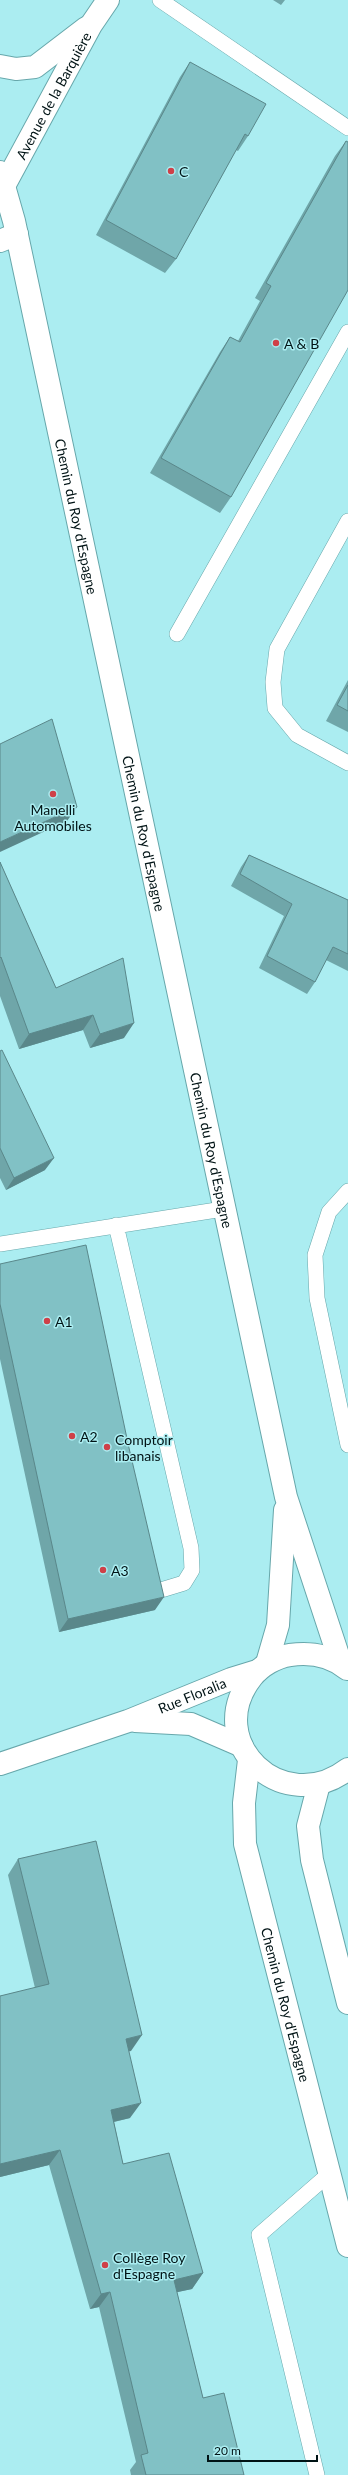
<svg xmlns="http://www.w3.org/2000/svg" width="348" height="2475" font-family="Lato,sans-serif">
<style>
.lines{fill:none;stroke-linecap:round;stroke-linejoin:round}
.service-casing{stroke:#67a7ab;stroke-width:16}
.minor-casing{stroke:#67a7ab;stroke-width:24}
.tertiary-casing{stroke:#67a7ab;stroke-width:24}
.service{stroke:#fff;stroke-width:15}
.minor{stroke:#fff;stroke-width:22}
.tertiary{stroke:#fff;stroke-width:22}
.wall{fill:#6fa6a9}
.shaded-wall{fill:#5a878a}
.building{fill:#81c1c5;stroke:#5a878a}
.poi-dot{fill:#cf4048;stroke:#abedf1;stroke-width:1.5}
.labels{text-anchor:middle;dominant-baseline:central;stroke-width:3;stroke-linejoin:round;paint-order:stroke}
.street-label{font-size:14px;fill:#001315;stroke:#abedf1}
.poi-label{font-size:14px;fill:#001315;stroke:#abedf1;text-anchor:start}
</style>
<rect width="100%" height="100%" fill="#abedf1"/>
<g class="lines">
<defs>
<path id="service" d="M160 0 348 128
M348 521 277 649 273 682 275 708 297 735 348 763
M177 634 348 332
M348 1191 329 1212 315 1255 317 1298 348 1445
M116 1225 191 1548 192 1570 184 1583 161 1590
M0 1244 223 1209
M317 2475 259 2235 329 2174"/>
<g id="minor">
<path d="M0 66 16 69 35 67 86 28"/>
<path id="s1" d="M4 186 91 25 108 0"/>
<path d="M0 241 17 234"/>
<path d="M135 1721 191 1724 242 1746"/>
<path id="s2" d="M0 1764 128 1721 231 1679 257 1671"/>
</g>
<g id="tertiary">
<path id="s3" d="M0 172 14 221 286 1497 341 1664"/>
<path d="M267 1663 278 1625 285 1510"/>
<path d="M347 1669C330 1655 311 1652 290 1655 276 1657 261 1666 252 1677 201 1742 283 1819 348 1769"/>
<path id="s4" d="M249 1760 244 1803 245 1844 348 2246"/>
<path d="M319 1784 308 1826 312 1860 348 2003"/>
</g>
</defs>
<use href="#service" class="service-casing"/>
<use href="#minor" class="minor-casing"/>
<use href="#tertiary" class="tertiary-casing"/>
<use href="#service" class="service"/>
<use href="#minor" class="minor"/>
<use href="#tertiary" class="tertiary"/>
</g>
<path class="wall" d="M273 0H285L281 5Z
M190 62 248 136 238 151 236 150 176 259 165 273 96 235 180 77Z
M346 141 231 497 220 513 150 473 220 352 230 337 238 341 260 301 255 298 335 156Z
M348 680V732L326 721Z
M249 855 348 900V971L326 960 315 982 307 994 259 968 284 916 231 886 241 867Z
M0 862 56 988 124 1038 90 1048 83 1030 19 1049 0 996Z
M0 1051 45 1170 6 1190 0 1178Z
M0 1264 155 1610 59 1632 0 1359Z
M18 1859 131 2051H129L130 2118 114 2122 123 2164 203 2273 192 2289 177 2292 203 2398 244 2475H131L130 2470 136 2462 99 2307 90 2309 49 2165 0 2177V1996L35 1988 8 1875Z"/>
<path class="shaded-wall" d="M77 807 67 821 0 852V842Z
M93 1015 83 1030 19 1049 29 1034Z
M134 1023 124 1038 90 1048 100 1034Z
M54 1158 45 1170 6 1190 14 1178Z
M164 1597 155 1610 59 1632 68 1619Z
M142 2035 131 2051 115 2054 126 2039Z
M141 2103 130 2118 100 2125 111 2110Z
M60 2150 49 2165 0 2177V2164Z
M203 2273 192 2289 164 2295 174 2280Z
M110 2292 99 2307 90 2309 101 2294Z"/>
<path class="building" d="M190 62 266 104 248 136 245 134 176 259 106 220Z
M346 141 348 142V290L231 497 161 458 230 337 240 342 271 286 266 283Z
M348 685V711L337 705Z
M52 719 77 807 0 842V744Z
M249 855 348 900V954L333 947 315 982 267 956 292 904 240 874Z
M0 862 56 988 123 958 134 1023 100 1034 93 1015 29 1034 1 957 0 958Z
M2 1050 54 1158 14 1178 0 1148V1051Z
M86 1245 129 1448 164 1597 68 1619 0 1304V1264Z
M96 1841 142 2035 126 2039 141 2103 111 2110 123 2164 169 2153 203 2273 174 2280 203 2398 224 2393 244 2475H146L141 2455 148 2453 110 2292 101 2294 60 2150 0 2164V1996L49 1984 18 1859Z"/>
<g class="poi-dot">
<circle cx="171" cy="171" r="4"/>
<circle cx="276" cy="343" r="4"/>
<circle cx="53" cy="794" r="4"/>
<circle cx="47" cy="1321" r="4"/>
<circle cx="72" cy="1436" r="4"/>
<circle cx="107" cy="1447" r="4"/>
<circle cx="103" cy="1570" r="4"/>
<circle cx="105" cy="2265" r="4"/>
</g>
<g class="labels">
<g class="street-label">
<text stroke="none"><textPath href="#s1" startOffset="103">Avenue de la Barquière</textPath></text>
<text stroke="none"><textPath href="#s3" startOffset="353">Chemin du Roy d'Espagne</textPath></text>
<text stroke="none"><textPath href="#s3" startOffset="677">Chemin du Roy d'Espagne</textPath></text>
<text stroke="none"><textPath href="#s3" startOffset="1001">Chemin du Roy d'Espagne</textPath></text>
<text stroke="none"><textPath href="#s2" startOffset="204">Rue Floralia</textPath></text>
<text stroke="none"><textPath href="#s4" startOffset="250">Chemin du Roy d'Espagne</textPath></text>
</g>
<g class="poi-label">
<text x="179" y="171">C</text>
<text x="284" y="343">A &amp; B</text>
<text x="53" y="809" text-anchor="middle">Manelli<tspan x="53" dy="16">Automobiles</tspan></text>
<text x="55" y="1321">A1</text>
<text x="80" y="1436">A2</text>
<text x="115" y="1439">Comptoir<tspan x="115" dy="16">libanais</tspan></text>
<text x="111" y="1570">A3</text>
<text x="113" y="2257">Collège Roy<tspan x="113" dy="16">d'Espagne</tspan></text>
</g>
</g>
<path d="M208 2455v6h109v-6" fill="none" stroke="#001315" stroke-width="2"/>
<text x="214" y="2455" font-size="12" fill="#001315" stroke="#abedf1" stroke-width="3" paint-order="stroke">20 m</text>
</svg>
